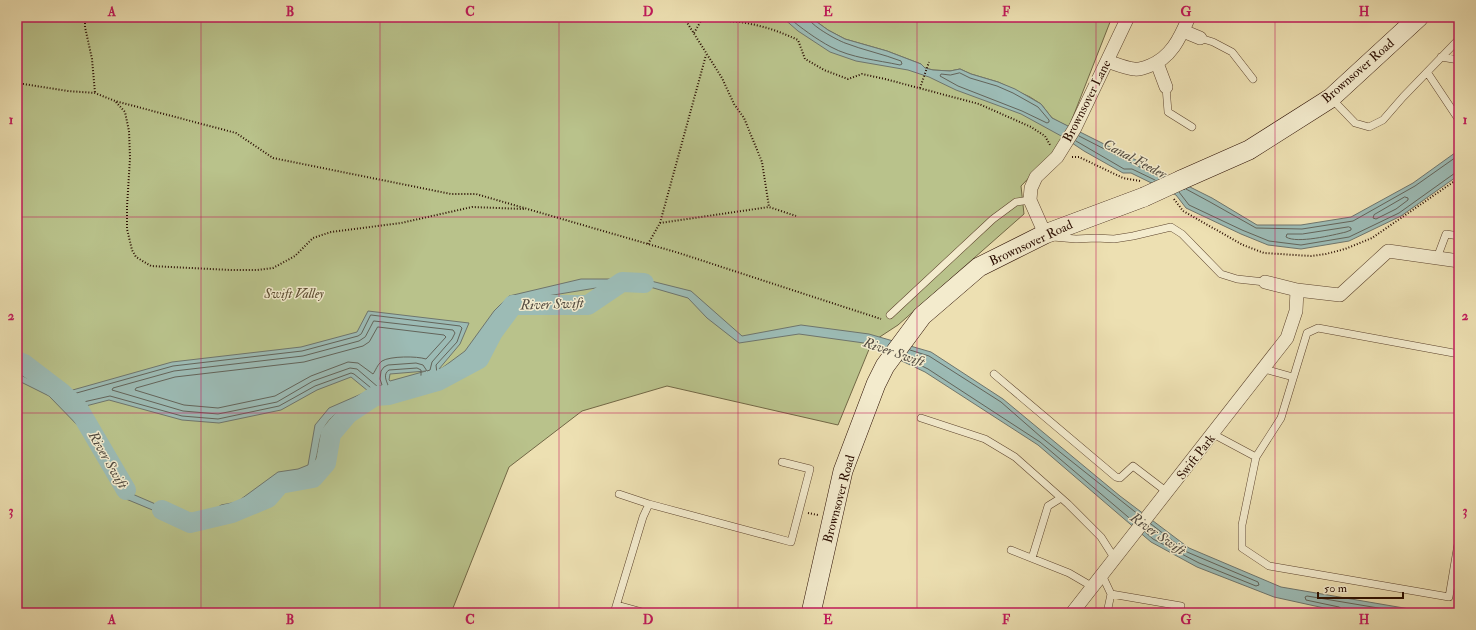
<svg xmlns="http://www.w3.org/2000/svg" width="1476" height="630" font-family="'IM FELL Double Pica',serif">
<style>
.green{fill:#b9c28b;stroke:#726846}
.water{fill:#9cbbb5;stroke:#6e756d;fill-rule:evenodd}
.lines{fill:none;stroke-linecap:round;stroke-linejoin:round}
.shore{stroke:#63645a;stroke-width:1}
.river{stroke:#9cbbb5;stroke-width:20}
.lane-casing{stroke:#5b422c;stroke-width:8}
.street-casing{stroke:#5b422c;stroke-width:14}
.secondary-casing{stroke:#2a0d00;stroke-width:20}
.path{stroke:#2a0d00;stroke-width:2;stroke-dasharray:1 2;stroke-linecap:butt}
.lane{stroke:#f3ebcd;stroke-width:7}
.street{stroke:#f3ebcd;stroke-width:13}
.secondary{stroke:#f3ebcd;stroke-width:19}
.secondary-bridge-casing{stroke:#2a0d00;stroke-width:20;stroke-linecap:butt}
.secondary-bridge{stroke:#f3ebcd;stroke-width:19}
.grid{fill:none;stroke:#c2185b;stroke-width:1;stroke-opacity:0.55}
.labels{text-anchor:middle;dominant-baseline:central;stroke-width:3;stroke-linejoin:round;paint-order:stroke}
.street-label{font-size:13px;fill:#2a0d00;stroke:#f3ebcd}
.park-label{font-size:13px;font-style:italic;fill:#5c4c31;stroke:#f3ebcd}
.water-label{font-size:14px;font-style:italic;fill:#524a3f;stroke:#f3ebcd}
.neatline{fill:none;stroke:#c2185b;stroke-width:1.5}
.grid-label{font-size:13px;text-anchor:middle;font-weight:bold;fill:#c2185b}
</style>
<rect width="100%" height="100%" fill="#ede0b2"/>
<filter id="stains"><feTurbulence type="fractalNoise" baseFrequency=".005" numOctaves="4"/><feColorMatrix values="0 0 0 0 .2 0 0 0 0 .09 0 0 0 0 .02 0 0 0 .5 -.17"/></filter>
<radialGradient id="worn" r=".72"><stop offset=".6" stop-color="#630" stop-opacity="0"/><stop offset="1" stop-color="#630" stop-opacity=".3"/></radialGradient>
<path class="green" d="M17 17H798L822 35 1023 105 1064 135 1051 155 1021 186 1024 214 898 325 872 342 838 425 667 386 582 411 509 467 451 613 17 612Z
M810 17H875L882 21 884 17H1112L1069 127 1052 118 1041 104 1030 97 998 82 971 74 960 69 950 71 933 70 925 68 921 64 887 51 845 39 828 30Z"/>
<path class="water" d="M782 17H810L828 30 845 39 887 51 921 64 925 68 933 70 950 71 960 69 971 74 998 82 1015 89 1041 104 1052 118 1212 198 1257 225H1301L1351 217 1413 183 1459 150V175L1401 216 1349 241 1301 249 1268 245 1241 234 1186 208 1176 195 1131 173H1123L1084 151 1063 137 1021 114 956 90 929 77 908 70 856 61 830 52 798 31Z
M581 279H643L691 291 742 336 801 325 869 334 931 352 1003 399 1120 496 1189 548 1281 587 1433 613H1347L1274 597 1197 567 1151 542 1038 445 925 372 864 343 799 334 739 343 707 318 688 298 650 287 614 285 517 301 507 310 471 358 442 377 389 390V395L375 396 372 394C355 402 331 411 323 430 317 443 319 458 311 471L282 480 268 494 220 514 211 520 179 521 126 499 84 432 49 396 17 380V373L52 391 88 428 130 493 181 515H208L221 505 237 502 278 472 298 469 308 465 315 425 329 408 368 391 351 377 317 390 281 410 219 423 182 420 109 400 78 408 62 393 172 362 301 347 357 332 368 311 469 323 460 344 439 369 442 368 465 351 494 311 509 296ZM426 371 390 381 389 380 390 374Z"/>
<g class="lines">
<path class="shore" d="M788 17C801 28 816 39 831 47 851 58 877 60 900 65L902 64 901 61C883 54 863 50 845 43 837 40 809 25 808 17
M960 73 970 78 997 86 1013 93 1038 107 1049 120V122L1047 123 1022 111 958 86 940 76 941 74 950 75Z
M1079 136 1161 178
M1076 141 1124 169H1132L1155 180
M1186 189 1210 202 1256 228 1302 229 1353 221 1415 186 1459 155
M1179 192 1189 205 1242 230 1269 241 1301 245 1349 237 1399 213 1455 173 1459 172
M1405 197 1408 198V200L1396 209 1376 219 1373 218 1374 215Z
M1349 227 1351 228V230L1346 232C1333 235 1297 244 1286 237L1287 234H1302Z
M371 315 460 326 462 328 457 342 436 365 437 374 423 377 421 376V370L417 368 389 370C383 374 386 380 388 385L383 391 376 392 354 374 351 373 315 386 279 406 218 419 182 416 110 396 79 403 72 396 73 394 173 366 302 351 358 336 361 334Z
M374 321 453 330 455 333 452 339 432 362 430 370 427 371 423 365 416 363 388 365 384 367 381 371 380 379 382 385 378 387 357 369 350 368 313 381 277 402 218 414 183 411 112 390 113 388 174 371 303 356 359 341 365 337Z
M378 327 444 335 446 337 426 359C417 356 390 356 382 361 377 365 376 370 373 374L358 363 348 362 311 376 275 396 218 408 184 405 135 390 136 388 175 377 304 362 363 346 369 342Z
M910 350 929 356 1001 402 1041 437 1139 515
M904 357 928 369 1040 442 1134 522
M1145 532 1153 539 1199 563 1256 586 1259 585 1258 582 1187 552 1151 524
M1343 613 1342 609 1339 607 1306 600 1305 597 1307 596 1408 613"/>
<path class="river" d="M17 361 24 364 62 393 78 408 126 490
M162 510 190 523 232 513 268 498 280 484 313 478 326 463 331 434 348 414 375 396 389 395 438 381 479 359 493 332 513 305H588L622 282 644 283"/>
<defs>
<path id="lane" d="M1200 38 1213 42 1232 52 1253 79
M1441 57 1459 60
M1427 72 1459 120
M1166 87 1168 112 1192 127
M1332 99 1355 123 1369 127 1383 120 1403 97 1459 39
M1053 237 1076 239 1096 238 1114 239 1133 236 1171 227 1182 234 1221 274 1237 279 1265 282
M1437 258 1446 234 1459 236
M890 315 993 219 1016 202 1030 200
M1459 354 1318 328 1307 333 1281 418 1256 457 1242 525V548L1269 566 1449 597 1459 538
M1264 369 1293 377
M994 374 1116 477 1120 478 1133 466 1167 492
M921 418 985 439 1015 457 1068 504 1101 537 1115 559
M1213 434 1256 457
M619 494 649 504
M1011 550 1069 573 1093 587
M1032 558 1048 506 1061 498
M1102 575 1111 594 1181 606
M617 605 646 613
M614 613 643 517 649 504 791 542 810 469 782 462
M1107 613 1111 594"/>
<path id="street" d="M1183 31 1200 38
M1107 61C1116 64 1125 68 1134 69 1139 70 1144 68 1149 66 1171 58 1180 38 1189 17
M1157 63 1166 87
M1045 234 1030 200 1031 188 1036 177 1057 157 1075 128 1128 17
M1265 282 1297 290 1340 295 1388 251 1459 261
M1072 613 1287 338 1296 311 1297 290"/>
<path id="secondary" d="M1181 180 1249 150 1331 98 1419 17
M811 613 843 471 876 384 885 366 922 316 979 267 1045 234 1144 197"/>
</defs>
<use href="#lane" class="lane-casing"/>
<use href="#street" class="street-casing"/>
<use href="#secondary" class="secondary-casing"/>
<path class="path" d="M85 17V27L92 59 95 93
M677 17C685 24 700 19 711 20 724 21 738 21 751 24 767 27 783 33 798 40L805 59 824 70 848 79 862 74 885 79 979 104 1031 127 1045 136 1050 145
M686 21 722 78 734 104 744 118 762 162 769 207 796 216
M694 33 702 19
M17 83 68 91 95 93 115 101 236 133 273 158 451 194H476L679 253 881 319
M920 88 929 62
M116 102 125 112 129 131 130 158 127 207V229L132 250 136 257 151 266 231 270H257L273 268 295 256 313 238 331 232 401 223 472 207 524 209
M1072 157H1079L1123 178 1140 181
M1174 199 1183 211 1243 245 1264 253 1311 256 1326 254 1345 249 1372 238 1459 178
M660 223 706 55
M648 244 660 223 769 207
M808 513 818 515"/>
<use href="#lane" class="lane"/>
<use href="#street" class="street"/>
<use href="#secondary" class="secondary"/>
<defs>
<path id="secondary-bridge" d="M1144 197 1181 180"/>
</defs>
<use href="#secondary-bridge" class="secondary-bridge-casing"/>
<use href="#secondary-bridge" class="secondary-bridge"/>
</g>
<path class="grid" d="M201 17V613M380 17V613M559 17V613M738 17V613M917 17V613M1096 17V613M1275 17V613M17 217H1459M17 413H1459"/>
<g class="labels">
<g class="street-label">
<text transform="translate(1358 71) rotate(-41)">Brownsover Road</text>
<text transform="translate(1087 101) rotate(-63)">Brownsover Lane</text>
<text transform="translate(1031 243) rotate(-25)">Brownsover Road</text>
<text transform="translate(1196 457) rotate(-52)">Swift Park</text>
<text transform="translate(839 499) rotate(-75)">Brownsover Road</text>
</g>
<g class="park-label">
<text x="294" y="294">Swift Valley</text>
</g>
<g class="water-label">
<text transform="translate(1135 159) rotate(28)">Canal Feeder</text>
<text transform="translate(552 304) rotate(-2)">River Swift</text>
<text transform="translate(894 352) rotate(19)">River Swift</text>
<text transform="translate(108 460) rotate(60)">River Swift</text>
<text transform="translate(1158 534) rotate(35)">River Swift</text>
</g>
</g>
<rect width="1476" height="630" fill="none" stroke="#ede0b2" stroke-width="44"/>
<path d="M1318 592v6h85v-6" fill="none" stroke="#2a0d00" stroke-width="2"/>
<text x="1324" y="592" font-size="12" fill="#2a0d00" stroke="#f3ebcd" stroke-width="3" paint-order="stroke">50 m</text>
<rect x="22" y="22" width="1432" height="586" class="neatline"/>
<g class="grid-label">
<text x="112" y="16">A</text>
<text x="290" y="16">B</text>
<text x="470" y="16">C</text>
<text x="648" y="16">D</text>
<text x="828" y="16">E</text>
<text x="1006" y="16">F</text>
<text x="1186" y="16">G</text>
<text x="1364" y="16">H</text>
<text x="11" y="124">1</text>
<text x="1465" y="124">1</text>
<text x="11" y="320">2</text>
<text x="1465" y="320">2</text>
<text x="11" y="515">3</text>
<text x="1465" y="515">3</text>
<text x="112" y="624">A</text>
<text x="290" y="624">B</text>
<text x="470" y="624">C</text>
<text x="648" y="624">D</text>
<text x="828" y="624">E</text>
<text x="1006" y="624">F</text>
<text x="1186" y="624">G</text>
<text x="1364" y="624">H</text>
</g>
<rect width="100%" height="100%" filter="url(#stains)"/>
<rect width="100%" height="100%" fill="url(#worn)"/>
</svg>
